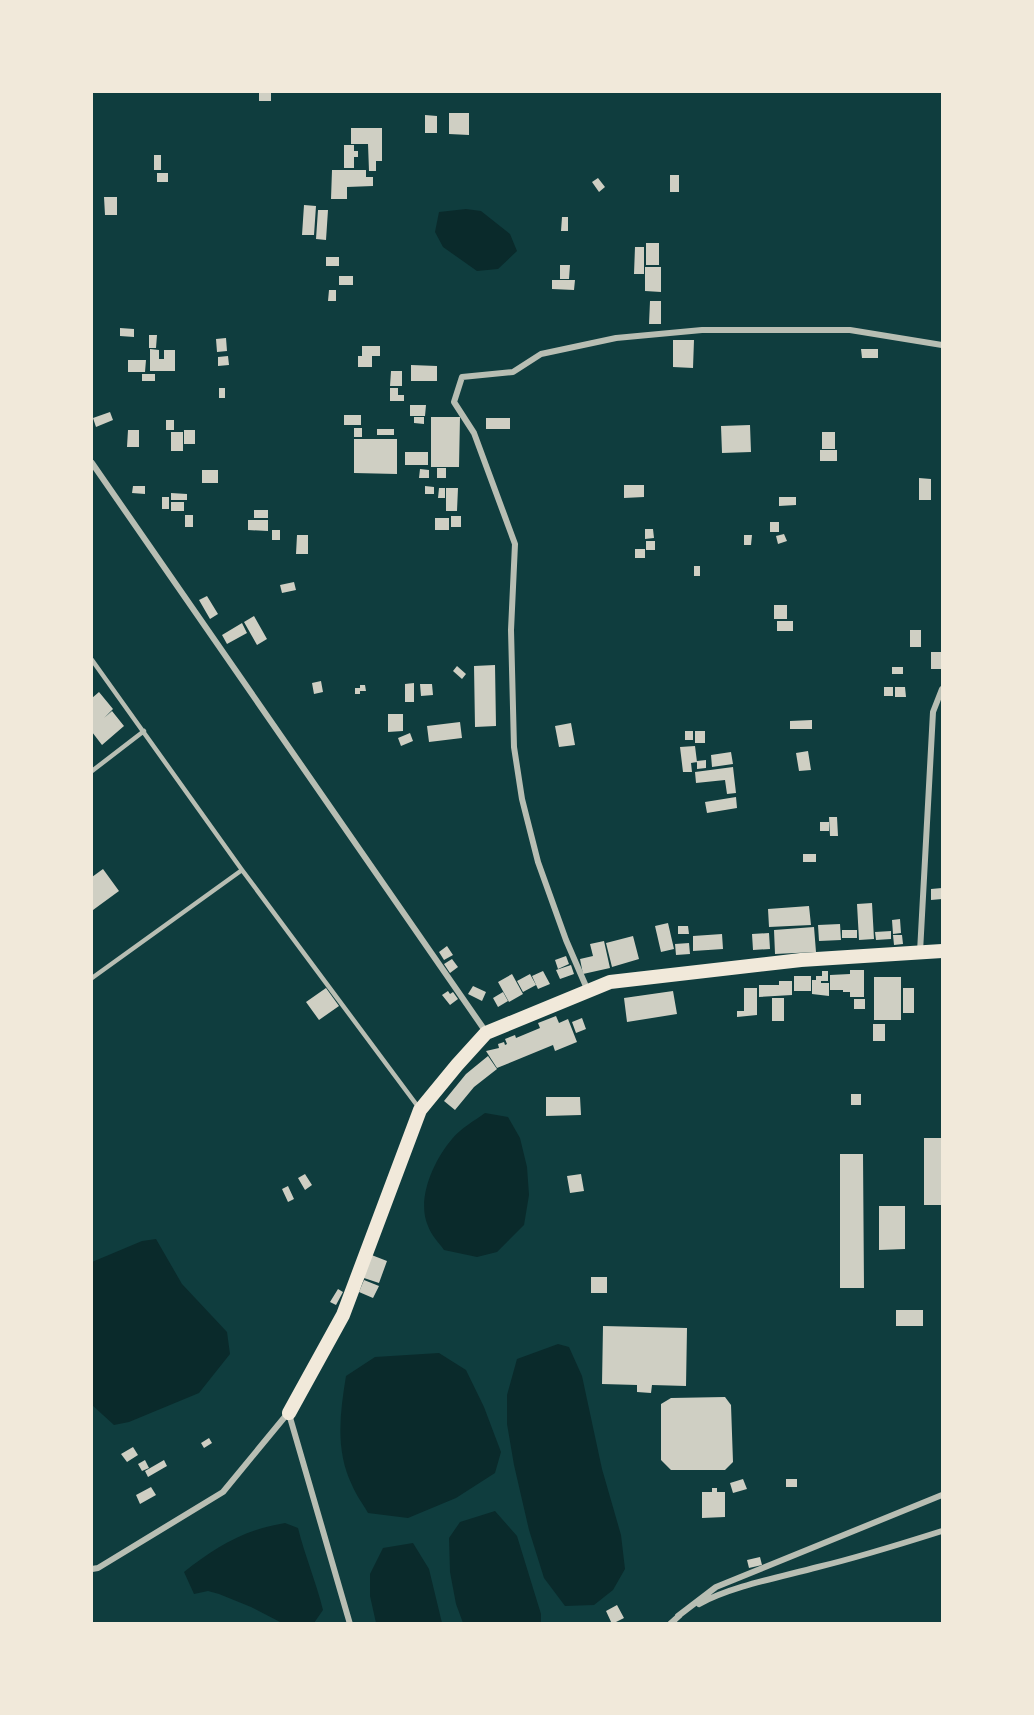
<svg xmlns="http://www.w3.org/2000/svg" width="1034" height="1715" font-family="Montserrat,sans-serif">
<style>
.water{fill:#0a2a2b}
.building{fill:#cfcfc3}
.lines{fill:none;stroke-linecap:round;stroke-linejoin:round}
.service{stroke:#b8beb3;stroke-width:4.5}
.minor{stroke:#b8beb3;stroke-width:6}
.primary{stroke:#f1e9da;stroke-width:14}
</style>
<rect width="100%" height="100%" fill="#0f3d3e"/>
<path class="water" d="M466 209 481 211 510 234 517 251 498 269 477 271 443 247 435 232 439 212Z
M485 1113 508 1117 520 1138 527 1167 529 1195 524 1225 497 1252 477 1257 444 1250C439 1243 431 1235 428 1226 416 1199 434 1160 452 1139 461 1128 474 1121 485 1113Z
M156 1239 182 1284 227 1332 230 1354 199 1393 129 1422 114 1425 92 1405V1262L142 1241Z
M558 1344 569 1347 582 1376 602 1469 621 1535 625 1569 613 1590 594 1605 565 1606 544 1578 529 1530 514 1465 507 1424V1395L517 1359Z
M439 1353 466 1370 484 1407 501 1452 495 1473 456 1498 408 1518 368 1513C363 1504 356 1495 352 1485 335 1450 340 1413 346 1376L375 1357Z
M495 1511 517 1536 541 1614V1623H463L456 1604 450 1572 449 1538 460 1522Z
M285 1523 298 1528C305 1556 316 1582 323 1610L314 1623H282L251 1607 219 1594 208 1591 194 1594 184 1572C216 1547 243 1530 285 1523Z
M413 1543 429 1569 442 1623H376L370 1596V1574L383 1548Z"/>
<path class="building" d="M259 92H271V101H259Z
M449 113H469V135L449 134Z
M425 115 437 116V133H425Z
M351 128H382V161H376V171H369L368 144H351Z
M344 145H354V151H358V157H354V168H344Z
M154 155H161V170H154Z
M332 170H366V177H373V186L347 187V199H331Z
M157 173H168V182H157Z
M670 175H679V192H670Z
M598 178 605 187 599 192 592 182Z
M104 197H117V215H105Z
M304 205 316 206 314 235H302Z
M318 210H328L326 240 316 239Z
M562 217H568V231H561Z
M646 243H659V265H646Z
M635 247H644V274H634Z
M326 257H339V266H326Z
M560 265H570L569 279H560Z
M645 267H661V292L645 291Z
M339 276H353V285H339Z
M552 280H575L574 290 552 289Z
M329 290H336V301H328Z
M650 301H661V324H649Z
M120 328 134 329V337L120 336Z
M149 335H157L156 348H149Z
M226 338 227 351 217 352 216 339Z
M673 340H694L693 368 673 367Z
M362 346H380V356H372V367H358V356H362Z
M150 349 159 350V359H164V350H175V371H150Z
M861 349H878V358H862Z
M228 356 229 365 218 366V357Z
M128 360H146L145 372H128Z
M411 365 437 366V381H411Z
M391 371H402V386H390Z
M142 374H155V381H142Z
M219 388H225V398H219Z
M390 388H398V395H404V401H390Z
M410 405H426L425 416H410Z
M110 412 113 420 96 427 93 418Z
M344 415H361V425H344Z
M414 417H424V424L414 423Z
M431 417H460L459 467H431Z
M486 418H510V429H486Z
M166 420H174V430H166Z
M750 425 751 452 722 453 721 426Z
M354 428H362V437H354Z
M377 429H394V435H377Z
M128 430H139V447H127Z
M184 430H195V444H184Z
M171 432H183V451H171Z
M822 432H835V449H822Z
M354 439H397V474L354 473Z
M820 450H837V461H820Z
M405 452H428V465H405Z
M437 468H446V478H437Z
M420 469 429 470V478H419Z
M202 470H218V483H202Z
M919 478 931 479V500H919Z
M624 485H644V497L624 498Z
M133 486H145V494L132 493Z
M425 486 434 487V494H425Z
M439 488H445V498H438Z
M446 488H458L457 511H446Z
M171 493 187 494V500H171Z
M162 497H169V509H162Z
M779 497H796V505L779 506Z
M171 502H184V511H171Z
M254 510H268V518H254Z
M185 515H193V527H185Z
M451 516H461V527H451Z
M435 518H449V530H435Z
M248 520H268V531L248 530Z
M770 522H779V532H770Z
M645 529H653L654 538 645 539Z
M272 530H280V540H272Z
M784 534 787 541 778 544 776 536Z
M297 535H308V554H296Z
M744 535H752L751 545H744Z
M646 541H655V550H646Z
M635 549H645V558H635Z
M694 566H700V576H694Z
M294 582 296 590 282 593 280 585Z
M207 596 218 614 210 619 199 600Z
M774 605H787V619H774Z
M254 616 267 639 257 645 244 622Z
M777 621H793V631H777Z
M242 623 247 633 227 644 222 635Z
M910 630H921V647H910Z
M931 652H942V669H931Z
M495 665 496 726 475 727 474 666Z
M457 666 466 674 462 679 453 671Z
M892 667H903V674H892Z
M321 681 323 692 314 694 312 683Z
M414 683V702H405V684Z
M420 684H432L433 695 421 696Z
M360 685H365L366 691H360V694H355V688H360Z
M884 687H893V696H884Z
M895 687H905L906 697H895Z
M99 692 113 709 104 718 112 711 124 726 102 745 92 732V698Z
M388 714H403V731L388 732Z
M812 720V729H790V721Z
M460 722 462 738 429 742 427 726Z
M571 723 575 745 559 747 555 726Z
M685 731H693V740H685Z
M695 731H705V743H695Z
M410 733 413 741 401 746 398 738Z
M695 746 697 762 691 763 692 772H683L680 747Z
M808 751 811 770 799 771 796 753Z
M731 752 733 764 712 767 711 755Z
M706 760V768L697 769V761Z
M733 767 736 793 727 794 725 780 696 783 695 772Z
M736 797 737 808 707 813 705 802Z
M829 817H837L838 836H830Z
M820 822H829V831H820Z
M803 854H816V862H803Z
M103 869 119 891 93 910 92 877Z
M942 888V899L931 900V889Z
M872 903 874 939 859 940 857 904Z
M809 906 811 925 769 927 768 909Z
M900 919 901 933 893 934 892 920Z
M668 923 674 949 661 952 655 926Z
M840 924 841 940 819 941 818 925Z
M678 926H688L689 934H678Z
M814 927 816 952 775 954 774 930Z
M842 930H857V938H842Z
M891 931V939L876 940 875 932Z
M769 933 770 949 753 950 752 934Z
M722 934 723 949 693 951V936Z
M893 935H902L903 944 894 945Z
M633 936 639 959 612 967 606 943Z
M604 941 610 968 583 974 580 959 593 956 590 944Z
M689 943 690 954 676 955 675 944Z
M447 946 453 955 444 960 439 952Z
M566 956 569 964 558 969 555 960Z
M452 959 458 967 450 973 444 964Z
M571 965 574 974 560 979 556 970Z
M850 970H864V997H850V992H843V990H830V975L850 974Z
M543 971 550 984 538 989 532 976Z
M822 971H828V981H821V983H829V996L812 994V980H816V976H822Z
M512 974 523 994 509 1002 498 982Z
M530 974 536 985 523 992 517 981Z
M794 976H811V991H794Z
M874 977H901V1020H874Z
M779 981H792V995L759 997V985H779Z
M473 986 486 992 482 1001 468 994Z
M326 988 339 1006 319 1020 306 1002Z
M744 988H757V1015L737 1017V1011H744Z
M903 988H914V1013H903Z
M448 991 450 994 453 992 458 999 450 1005 442 995Z
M673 991 677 1014 627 1022 624 998Z
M503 992 508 1001 498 1007 493 998Z
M772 998H784V1021H772Z
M854 999H865V1009H854Z
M556 1016 559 1023 568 1019 577 1042 555 1051 553 1045 497 1068 486 1051 499 1048 498 1044 504 1042 505 1045 507 1044 505 1039 515 1035 516 1038 540 1028 538 1023Z
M582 1018 586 1029 576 1033 572 1022Z
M873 1024H885V1041H873Z
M488 1056 497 1069 474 1087 455 1110 444 1101 466 1074Z
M851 1094H861V1105H851Z
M546 1097H580L581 1115 546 1116Z
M924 1138H942V1205H924Z
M840 1154H863L864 1288H840Z
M305 1174 312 1185 305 1190 298 1178Z
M581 1174 584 1191 570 1193 567 1176Z
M288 1186 294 1199 288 1202 282 1189Z
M879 1206H905V1249L879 1250Z
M369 1254 387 1261 379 1283 361 1277Z
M591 1277H607V1293H591Z
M364 1280 379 1286 373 1298 359 1292Z
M338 1289 343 1292 336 1305 330 1302Z
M896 1310H923V1326H896Z
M603 1326 687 1328 686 1386 652 1385 651 1393 637 1392V1385L602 1384Z
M725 1397 731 1405 733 1462 725 1470H671L661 1460V1404L671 1398Z
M209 1438 212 1443 204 1448 201 1443Z
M133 1447 138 1455 127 1462 121 1454Z
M145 1460 149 1468 142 1471 138 1464Z
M164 1460 167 1466 148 1477 145 1471Z
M743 1479 747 1489 733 1493 730 1483Z
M786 1479H797V1487H786Z
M151 1487 156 1495 140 1504 136 1495Z
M712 1488H717V1492H725V1517L702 1518V1492H712Z
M760 1557 762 1565 749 1568 747 1560Z
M617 1605 624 1618 612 1624 606 1611Z"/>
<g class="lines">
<path class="service" d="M92 660 242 870 419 1108
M92 771 144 731
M92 978 242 870"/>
<path class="minor" d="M92 463 486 1032
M920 952 933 712 942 689
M588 991 566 940 538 862 522 799 514 747 511 630 515 544 474 433 454 402 462 377 513 372 541 354 616 338 702 330H850L942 345
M289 1414 350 1624
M92 1569 98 1568 223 1492 288 1413
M699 1604C732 1586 781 1577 818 1567 860 1557 901 1544 942 1531
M678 1616 716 1587 942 1495
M670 1624 680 1615"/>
<path class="primary" d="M289 1413 343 1315 420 1110 457 1065 486 1033 610 982 801 960 942 951"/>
</g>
<rect width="1034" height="1715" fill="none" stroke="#f1e9da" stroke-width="186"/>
</svg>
